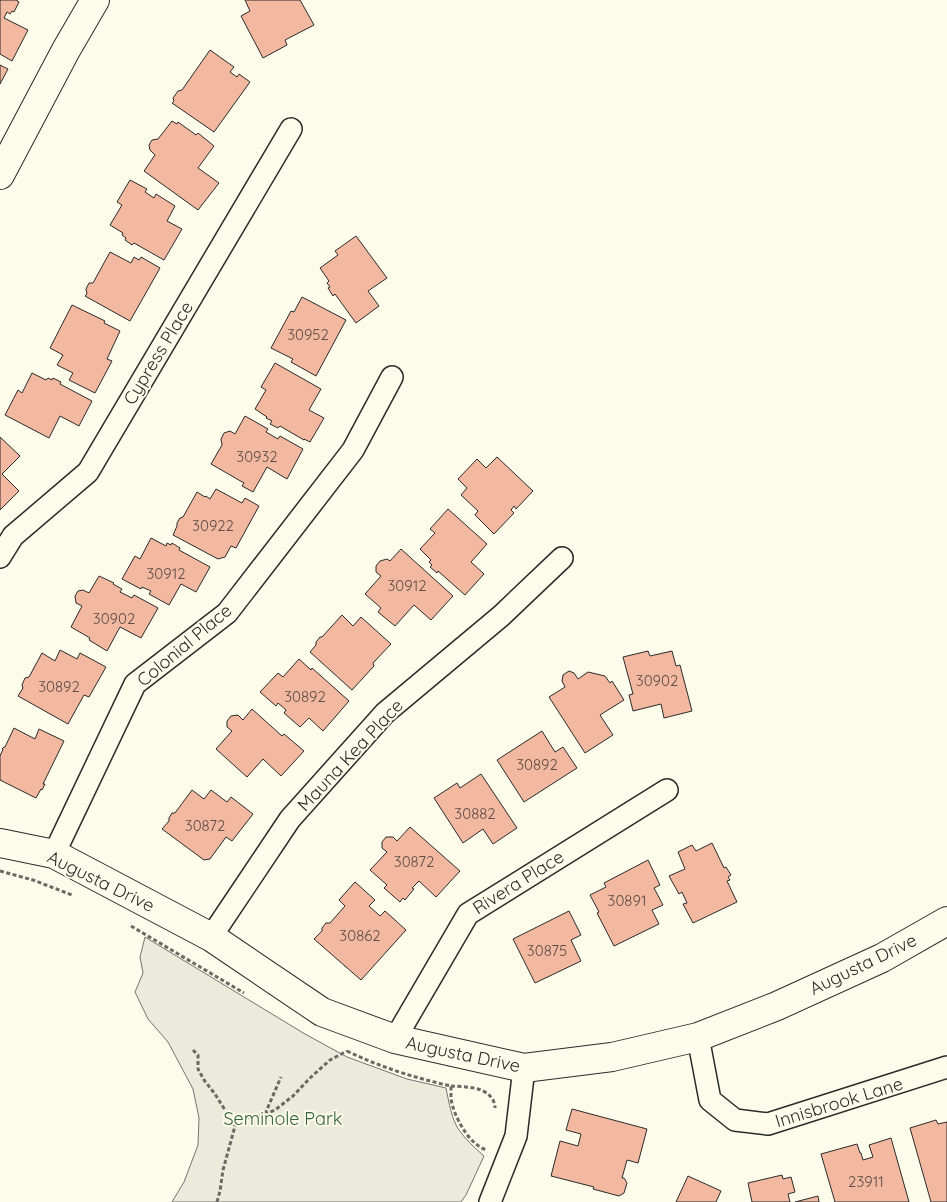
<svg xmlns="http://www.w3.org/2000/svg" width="947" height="1202" font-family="Quicksand,sans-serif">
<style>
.green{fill:#ecebdb;stroke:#74746e}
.building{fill:#f2b8a0;stroke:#2b2b2b}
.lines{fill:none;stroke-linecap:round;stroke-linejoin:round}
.minor-casing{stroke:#2b2b2b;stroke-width:24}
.tertiary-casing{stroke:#2b2b2b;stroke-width:30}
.path{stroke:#6a6964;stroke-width:3;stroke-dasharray:4 2.5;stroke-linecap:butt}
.minor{stroke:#fdfbea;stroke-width:21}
.tertiary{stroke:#fdfbea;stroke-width:28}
.labels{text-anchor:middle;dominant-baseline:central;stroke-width:4;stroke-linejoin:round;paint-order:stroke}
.number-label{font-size:15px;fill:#5d4e48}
.street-label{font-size:18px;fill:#2b2b2b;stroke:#fdfbea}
.park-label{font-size:18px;fill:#34623c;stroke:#fdfbea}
</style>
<rect width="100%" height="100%" fill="#fdfbea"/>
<path class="green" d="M145 937 305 1034 347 1057 407 1079 446 1088C449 1102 451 1118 459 1130 466 1140 475 1148 484 1156L466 1195 461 1202H172L184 1182 198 1145 199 1118 193 1089 168 1042 148 1019 135 992 143 973 140 957Z"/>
<path class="building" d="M0 0H17V1L19 2 14 12 12 11 10 14 7 12 4 18 28 30 12 61 0 54Z
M245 0H300L314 25 285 40 287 45 263 58 241 16 250 11Z
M210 50 234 67 230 72 237 77 239 74 250 82 214 132 172 103 174 101 173 98 178 91 182 90Z
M0 65 8 69 0 84Z
M172 121 177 124 178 122 196 135 198 133 214 146 198 168 219 183 198 210 144 171 155 155 150 150 149 145 152 140 158 139Z
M130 180 147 189 145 192 154 198 156 194 175 206 167 221 182 229 164 260 134 243 132 245 125 240 126 238 122 235 123 233 110 225 122 205 117 202Z
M356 236 387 278 368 291 379 306 356 323 335 294 333 296 328 288 330 287 327 283 329 281 320 268 338 255 335 251Z
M110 252 131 263 134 257 139 260 141 257 160 268 130 321 85 296 87 294 86 289 89 283H93Z
M302 297 346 320 316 376 291 362 293 359 271 348 291 311 294 312Z
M72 305 105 321 104 323 120 331 107 359 112 361 95 393 69 380 73 373 57 365 63 355 50 348Z
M275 363 321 389 309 410 324 418 310 442 304 439V440L280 426 278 428 270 424 272 421 266 418 267 417 255 409 266 390 261 387Z
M32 373 46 380 48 378 52 380 53 378 61 382 60 384 92 401 79 426 60 416 49 438 5 415 18 390 22 393Z
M245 416 268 429 266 432 278 439 280 436 303 449 287 479 267 467 253 492 242 486 244 483 211 464 222 445 221 439 224 433 230 431 235 434Z
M0 437 20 456 2 474 19 491 0 510Z
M497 457 533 491 516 509 514 506 511 510 514 513 494 534 475 515 478 511 461 495 467 488 458 479 477 459 486 468Z
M216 489 242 503 245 498 259 506 236 548 231 546 225 557 218 559 173 535 177 526V523L180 518 183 517 197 492 205 497 206 496 210 499Z
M448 509 487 544 471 562 484 574 465 595 438 571 437 573 430 567 432 565 429 562 431 560 420 549 435 533 430 529Z
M151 538 166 546 167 543 171 545 172 543 180 548 179 550 210 567 196 592 181 584 169 605 149 594 151 591 142 587 141 589 122 579 135 556 140 559Z
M401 549 453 596 431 620 414 605 395 626 378 612 381 608 365 594 381 576 376 572V566L380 561 387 559 390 561Z
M99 576 114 583 113 584 122 589 120 592 132 598 134 595 158 608 141 638 120 627 107 651 89 640 90 638 71 627 82 606 76 603 75 596 78 591 83 590 89 593Z
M342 615 353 626 361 617 391 644 373 663 374 666 352 690 310 652 316 645V642L320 637H322Z
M60 650 77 659 80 653 106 667 89 697 84 695 68 724 18 696 23 688 22 685 25 678 29 677 42 653 55 661Z
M648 651 650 656 672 651 676 666 680 665 692 711 664 718 661 704 633 711 629 695 633 694 623 657Z
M299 659 311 670 312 668 349 701 323 731 309 718 300 727 284 713 286 710 278 703 276 706 260 692 278 673 283 677Z
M569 671 574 673 578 679 588 672 605 676 610 683 612 681 624 700 600 715 613 735 585 753 549 697 565 687 562 681 563 675Z
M252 709 282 736 284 734 304 751 281 776 263 759 247 777 216 749 232 731 227 727V721L231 716 238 715 243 720Z
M14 728 35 739 39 729 64 741 43 784H45L42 790 41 789 36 798 0 780V756L3 749H2L4 747H5Z
M542 731 555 752 563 747 577 768 524 802 497 760Z
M481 774 517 828 493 844 483 829 463 843 434 798 457 783 460 788Z
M192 790 204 799 211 790 227 802 231 797 253 814 232 841 226 837 210 859 204 860 162 829 169 821V818L172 813H175Z
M410 827 460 871 436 897 419 881 412 888 414 889 405 900 403 898 400 902 384 888 387 885 370 870 387 852 382 848V842L386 837H393L397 841Z
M712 843 724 868 726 867 731 875 728 877 730 880 727 881 737 902 693 923 683 904 687 903 682 892 679 894 669 876 685 869 678 852 692 845 696 851Z
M648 860 660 885 654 888 663 905 652 910 659 924 614 946 597 913 599 912 590 895 606 887 604 883Z
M355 882 375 900 369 906 380 916 385 911 406 930 361 980 314 939 322 931V928L326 923H330L345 906 339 900Z
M569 911 581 935 571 940 581 961 535 983 513 939Z
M572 1109 647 1129 638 1163 627 1160 622 1178H624L627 1183 624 1193 619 1196 593 1189 594 1187 551 1176 560 1141 578 1146 581 1134 566 1130Z
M936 1120 938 1124 947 1122V1202H931L910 1128Z
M891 1138 909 1202H835L821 1154 857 1144 860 1153H861L863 1160 873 1157 869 1145Z
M782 1175 783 1179 791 1177 795 1192 788 1194 790 1202H752L748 1183Z
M688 1176 721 1191 716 1202H676Z
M818 1196 819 1202H795Z"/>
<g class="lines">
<defs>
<path id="minor" d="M0 557 13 536 88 472 291 129
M54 854 135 684 227 613 353 450 392 377
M211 937 290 819 385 713 501 616 562 558
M698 1037 710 1100 735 1120 768 1124 947 1067
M395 1039 468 914 667 790
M490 1202 516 1136 524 1068"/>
<path id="tertiary" d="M0 175 66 50 95 0
M0 843 54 854 211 937 322 1012 395 1039 524 1068 612 1057 698 1037 777 1006 882 958 947 921"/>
</defs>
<use href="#minor" class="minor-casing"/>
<use href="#tertiary" class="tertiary-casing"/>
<path class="path" d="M0 871 33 880 72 895
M131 926 244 993
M193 1050 198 1055V1069L204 1080 215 1094 235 1126
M347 1051C380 1067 415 1078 451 1086 451 1090 451 1094 451 1098 453 1116 470 1146 487 1150
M451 1086C465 1087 485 1086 493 1100 494 1102 495 1105 495 1108
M265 1114 281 1077
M217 1202 220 1191 223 1170 235 1126 247 1118 265 1114 275 1110 293 1096 310 1078 330 1060 347 1051"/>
<use href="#minor" class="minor"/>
<use href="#tertiary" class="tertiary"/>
</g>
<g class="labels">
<g class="number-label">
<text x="308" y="334">30952</text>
<text x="257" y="456">30932</text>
<text x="213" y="525">30922</text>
<text x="166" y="573">30912</text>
<text x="407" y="585">30912</text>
<text x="114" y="618">30902</text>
<text x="657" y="680">30902</text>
<text x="59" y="686">30892</text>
<text x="305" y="696">30892</text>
<text x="537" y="764">30892</text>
<text x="475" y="813">30882</text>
<text x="205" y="825">30872</text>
<text x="414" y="861">30872</text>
<text x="627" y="900">30891</text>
<text x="360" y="935">30862</text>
<text x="547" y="950">30875</text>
<text x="866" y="1181">23911</text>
</g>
<g class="street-label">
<text transform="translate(158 353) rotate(-59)">Cypress Place</text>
<text transform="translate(184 645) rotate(-40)">Colonial Place</text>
<text transform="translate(350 755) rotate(-47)">Mauna Kea Place</text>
<text transform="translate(101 881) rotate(26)">Augusta Drive</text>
<text transform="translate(518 882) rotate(-32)">Rivera Place</text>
<text transform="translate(863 964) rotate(-26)">Augusta Drive</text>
<text transform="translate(463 1054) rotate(12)">Augusta Drive</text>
<text transform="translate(839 1102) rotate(-17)">Innisbrook Lane</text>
</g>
<g class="park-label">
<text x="283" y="1118">Seminole Park</text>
</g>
</g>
</svg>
